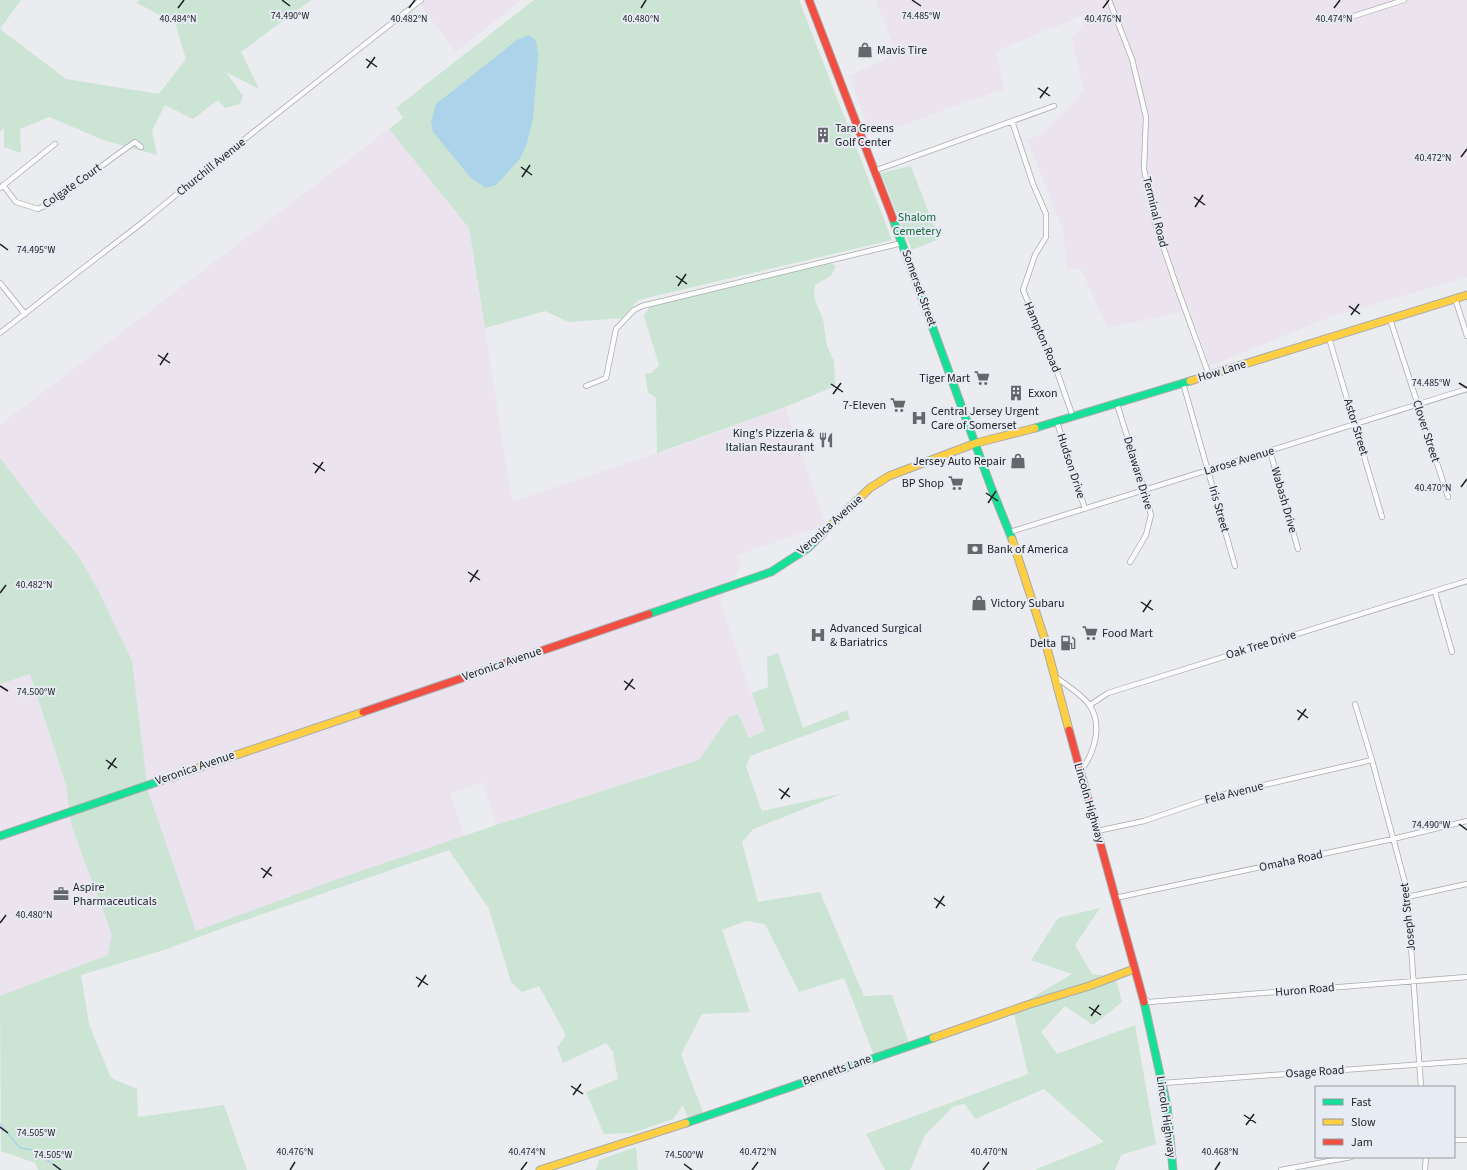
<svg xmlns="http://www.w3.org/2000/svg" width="1467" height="1170" font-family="'Source Sans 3',sans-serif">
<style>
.industrial{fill:#ebe3ee}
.green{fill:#cbe4d4}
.water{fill:#acd3e9}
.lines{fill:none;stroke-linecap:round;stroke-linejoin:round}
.stream{stroke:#acd3e9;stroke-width:1.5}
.street-casing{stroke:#a9abad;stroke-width:6}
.fast-casing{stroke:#a9abad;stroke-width:9}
.slow-casing{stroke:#a9abad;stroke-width:9}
.jam-casing{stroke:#a9abad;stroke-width:9}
.street{stroke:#fcfcfd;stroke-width:4.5}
.fast{stroke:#16e098;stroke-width:7}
.slow{stroke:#ffcf43;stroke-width:7}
.jam{stroke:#f24e42;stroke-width:7}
.ticks{fill:none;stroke:#1d1f22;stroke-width:1.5}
.labels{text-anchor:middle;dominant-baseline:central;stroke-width:4;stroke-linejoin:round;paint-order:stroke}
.poi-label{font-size:12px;fill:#1d1f22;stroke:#e7ebf3;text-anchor:start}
.street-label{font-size:12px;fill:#1d1f22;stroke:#e7ebf3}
.park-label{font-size:12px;fill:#1d683d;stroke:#e7ebf3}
.ticks-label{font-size:10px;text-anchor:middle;fill:#1d1f22;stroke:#e7ebf3;stroke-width:4;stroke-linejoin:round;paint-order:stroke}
</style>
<rect width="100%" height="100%" fill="#eaecf0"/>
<path class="industrial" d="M424 0H522L456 52 419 4Z
M876 0H1467V277L1330 317 1210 366 1190 310 1107 328 1081 269H1067L1063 230 1027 139 1039 136 1084 91 1072 40 1091 12 996 51 1004 89 872 136 849 76 896 54Z
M389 129 469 228 512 502 705 437 785 407 826 525 738 555 741 565 720 602 765 731 749 738 738 714 729 717 699 760 496 825 482 782 450 793 465 839 196 931 148 791 132 661 77 554 43 514 0 458V425Z
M30 674 73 806 72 827 112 935 108 955 0 996V684Z"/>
<path class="green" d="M0 0H21L0 29 66 79 159 94 186 59 175 23 137 3 139 0H311L241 52 259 89 226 72 243 96 240 104 225 108 218 100 193 119 165 105 152 130 157 155 106 141 49 117 20 129 21 153 4 147V128L0 131Z
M534 0H799L892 240 638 300 622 318 569 322 545 311 485 328 469 228 389 129 403 118 396 108Z
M911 166 939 239 912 250 895 209 914 201 895 209 881 173Z
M828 262 836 266 831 276 815 285 814 294 816 303 823 319 827 346 834 361 835 386 785 407 657 453 656 398 648 392 645 373H652L659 365 644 316 650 306Z
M0 458 43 514 77 554 99 592 132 661 148 791 196 931 349 875 496 825 699 760 729 717 738 714 749 738 765 731 752 693 768 687 767 657 778 653 803 728 847 710 850 719 750 756 746 767 762 811 844 793 753 829 742 842 758 902 820 892 864 996 892 995 910 1046 875 1058 844 978 799 992 765 924 746 921 722 930 750 1012 702 1014 681 1054 704 1115 689 1121 683 1105 673 1119 632 1133 604 1134 586 1092 618 1079 613 1052 606 1043 563 1063 557 1048 566 1035 539 986 522 992 511 982 489 909 449 850 234 924 164 950 81 975 89 1024 111 1078 137 1089 138 1117 224 1105 247 1170H38L35 1163 1 1151 0 996 108 955 112 935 72 827 66 785 30 674 0 684Z
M1100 908 1075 945 1092 974 1115 977 1122 1002 1093 1025 1065 1006 1041 1032 1057 1054 1135 1025 1156 1144 1121 1155 1115 1170H1034L1104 1142 1044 1089 975 1119 965 1104 954 1106 925 1135 910 1170H885L866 1134 1028 1074 1013 1009 1072 974 1031 960 1058 918Z
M636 1147 638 1170H596L599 1160Z"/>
<path class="water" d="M528 35 536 40 538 55 533 118 527 143 520 159 496 185 486 188 471 178 433 132 431 122 436 104 517 40Z"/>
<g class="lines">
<path class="stream" d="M0 1124 20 1148 33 1150 61 1170"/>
<defs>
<path id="street" d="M1109 0 1132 59 1146 117 1144 169 1155 223 1178 290 1209 375
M1331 16 1348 18 1404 0
M1012 121 1033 184 1046 214V237L1035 255 1023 290 1055 366 1073 417
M874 171 1054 106
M3 185 16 202 38 209 51 203 118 154 135 142 141 147
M0 188 55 144
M0 283 25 314
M1455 298 1467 336
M1390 319 1448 497
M0 333 82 269 143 222 222 157 421 0
M1329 338 1382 517
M1183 383 1235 566
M586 386 606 378 616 329 634 310 642 306 902 243
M1117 404 1144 490 1151 515 1146 535 1130 562
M1057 422 1085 509
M1270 451 1298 549
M1010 532 1467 389
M1435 592 1452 652
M1054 676C1065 684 1083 695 1090 706 1103 726 1094 754 1080 772
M1355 704 1372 760 1407 890 1421 1087
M1090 705 1108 693 1467 581
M1097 831 1144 821 1221 795 1372 760
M1407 897 1467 884
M1115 898 1393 839 1467 821
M1143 999 1149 1002 1467 977
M1163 1083 1467 1061
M1454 1140H1467
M1281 1170 1351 1157
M1425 1170 1426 1157"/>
<path id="fast" d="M893 219 991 487 1012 539
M1035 428 1190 381
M649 614 771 572 808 548 827 529
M0 836 192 770
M1144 1002 1167 1106 1173 1170
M686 1123 933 1038"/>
<path id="slow" d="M1190 381 1467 295
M827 529 870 488 889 476 976 443 1035 428
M1012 539 1044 637 1069 730
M192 770 363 712
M933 1038 1027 1005 1089 986 1134 969
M540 1170 686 1123"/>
<path id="jam" d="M809 0 893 219
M363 712 649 614
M1069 730 1144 1002"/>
</defs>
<use href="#street" class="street-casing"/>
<use href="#fast" class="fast-casing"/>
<use href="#slow" class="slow-casing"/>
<use href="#jam" class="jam-casing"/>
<use href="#street" class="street"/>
<use href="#fast" class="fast"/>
<use href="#slow" class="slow"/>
<use href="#jam" class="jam"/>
</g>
<path class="ticks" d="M282 0 290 6M912 0 921 6M178 8 184 0M409 8 415 0M641 8 646 0M1103 8 1109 0M1334 8 1340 0M366 59 377 67M367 68 375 57M1038 88 1050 96M1040 98 1048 87M1461 157 1467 149M521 167 532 175M522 177 530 165M1194 197 1205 205M1195 207 1203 195M0 244 8 250M676 276 687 284M678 286 686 274M1349 306 1360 314M1351 315 1359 304M158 355 170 363M160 365 168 353M1459 383 1467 388M831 384 843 392M833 394 841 383M313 463 325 471M315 473 323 462M1461 487 1467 479M986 493 998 501M988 503 996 491M468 572 480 580M470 582 478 570M0 593 6 585M1141 602 1153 610M1143 612 1151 600M624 681 635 689M0 686 8 691M625 690 633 679M1297 710 1308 718M1298 720 1306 709M106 760 117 768M108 769 116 758M779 789 790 797M781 799 789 788M1459 824 1467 830M261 868 272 876M263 878 271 867M934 898 945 906M936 908 944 896M0 923 6 915M416 977 428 985M418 987 426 975M1089 1007 1101 1015M1091 1016 1099 1005M571 1086 583 1094M573 1095 581 1084M1244 1115 1256 1123M1246 1125 1254 1114M0 1127 8 1133M53 1164 61 1170M684 1164 692 1170M290 1170 295 1162M521 1170 527 1162M752 1170 758 1162M983 1170 989 1162M1215 1170 1220 1162"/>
<defs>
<symbol id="shop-bare" viewBox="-9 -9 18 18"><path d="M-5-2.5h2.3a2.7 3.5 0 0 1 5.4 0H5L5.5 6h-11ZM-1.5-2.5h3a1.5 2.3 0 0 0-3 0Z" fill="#65676a" stroke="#e7ebf3" stroke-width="2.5" paint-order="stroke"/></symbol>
<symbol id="building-bare" viewBox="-9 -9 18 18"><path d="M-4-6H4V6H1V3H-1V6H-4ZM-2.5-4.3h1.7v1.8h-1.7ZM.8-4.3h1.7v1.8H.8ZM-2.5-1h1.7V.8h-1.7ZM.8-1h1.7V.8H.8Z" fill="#65676a" stroke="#e7ebf3" stroke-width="2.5" paint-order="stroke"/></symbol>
<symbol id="supermarket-bare" viewBox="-9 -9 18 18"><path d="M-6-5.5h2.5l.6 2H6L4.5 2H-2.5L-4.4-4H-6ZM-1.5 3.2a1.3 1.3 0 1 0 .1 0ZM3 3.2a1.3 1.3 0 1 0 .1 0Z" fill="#65676a" stroke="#e7ebf3" stroke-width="2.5" paint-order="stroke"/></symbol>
<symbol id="hospital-bare" viewBox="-9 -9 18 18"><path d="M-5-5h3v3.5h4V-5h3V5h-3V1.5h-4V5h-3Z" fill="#65676a" stroke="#e7ebf3" stroke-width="2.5" paint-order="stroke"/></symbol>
<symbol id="restaurant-bare" viewBox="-9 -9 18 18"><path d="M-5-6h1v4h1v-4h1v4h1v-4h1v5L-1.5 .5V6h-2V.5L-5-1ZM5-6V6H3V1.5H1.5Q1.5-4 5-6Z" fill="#65676a" stroke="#e7ebf3" stroke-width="2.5" paint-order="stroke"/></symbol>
<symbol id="bank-bare" viewBox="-9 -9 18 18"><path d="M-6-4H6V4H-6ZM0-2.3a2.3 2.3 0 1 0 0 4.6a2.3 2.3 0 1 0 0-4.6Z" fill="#65676a" stroke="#e7ebf3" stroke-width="2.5" paint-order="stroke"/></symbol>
<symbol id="fuel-bare" viewBox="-9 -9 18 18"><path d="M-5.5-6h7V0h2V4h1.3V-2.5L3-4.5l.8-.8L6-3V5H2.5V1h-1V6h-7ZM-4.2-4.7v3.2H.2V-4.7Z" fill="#65676a" stroke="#e7ebf3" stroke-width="2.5" paint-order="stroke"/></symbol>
<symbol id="office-bare" viewBox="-9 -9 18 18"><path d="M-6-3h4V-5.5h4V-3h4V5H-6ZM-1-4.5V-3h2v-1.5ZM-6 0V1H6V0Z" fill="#65676a" stroke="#e7ebf3" stroke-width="2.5" paint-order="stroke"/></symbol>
</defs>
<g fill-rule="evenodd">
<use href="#shop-bare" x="854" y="39" width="22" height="22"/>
<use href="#building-bare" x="812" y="124" width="22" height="22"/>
<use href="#supermarket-bare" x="971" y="367" width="22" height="22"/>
<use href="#building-bare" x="1005" y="382" width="22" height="22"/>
<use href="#supermarket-bare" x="887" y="394" width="22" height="22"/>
<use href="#hospital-bare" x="908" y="407" width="22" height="22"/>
<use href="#restaurant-bare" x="815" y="429" width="22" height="22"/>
<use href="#shop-bare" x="1007" y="450" width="22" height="22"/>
<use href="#supermarket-bare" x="945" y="472" width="22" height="22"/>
<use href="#bank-bare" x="964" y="538" width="22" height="22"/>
<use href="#shop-bare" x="968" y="592" width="22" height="22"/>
<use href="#supermarket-bare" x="1079" y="622" width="22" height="22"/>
<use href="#hospital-bare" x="807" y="624" width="22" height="22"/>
<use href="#fuel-bare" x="1057" y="632" width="22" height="22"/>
<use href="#office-bare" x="50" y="883" width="22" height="22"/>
</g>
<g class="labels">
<g class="poi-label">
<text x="877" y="50">Mavis Tire</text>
<text x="835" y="128">Tara Greens<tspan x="835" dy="14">Golf Center</tspan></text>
<text x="970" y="378" text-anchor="end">Tiger Mart</text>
<text x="1028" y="393">Exxon</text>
<text x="886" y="405" text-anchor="end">7-Eleven</text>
<text x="931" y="411">Central Jersey Urgent<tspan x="931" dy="14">Care of Somerset</tspan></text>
<text x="814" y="433" text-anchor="end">King's Pizzeria &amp;<tspan x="814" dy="14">Italian Restaurant</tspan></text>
<text x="1006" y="461" text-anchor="end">Jersey Auto Repair</text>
<text x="944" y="483" text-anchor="end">BP Shop</text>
<text x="987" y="549">Bank of America</text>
<text x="991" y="603">Victory Subaru</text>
<text x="830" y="628">Advanced Surgical<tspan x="830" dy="14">&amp; Bariatrics</tspan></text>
<text x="1102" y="633">Food Mart</text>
<text x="1056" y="643" text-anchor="end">Delta</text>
<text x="73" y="887">Aspire<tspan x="73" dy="14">Pharmaceuticals</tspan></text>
</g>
<g class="street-label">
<text transform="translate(211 167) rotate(-39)">Churchill Avenue</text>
<text transform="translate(72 186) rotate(-35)">Colgate Court</text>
<text transform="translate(1155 212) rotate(76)">Terminal Road</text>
<text transform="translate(919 288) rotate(70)">Somerset Street</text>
<text transform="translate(1042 337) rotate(67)">Hampton Road</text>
<text transform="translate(1222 371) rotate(-17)">How Lane</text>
<text transform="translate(1356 427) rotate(73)">Astor Street</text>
<text transform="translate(1426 431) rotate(72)">Clover Street</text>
<text transform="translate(1239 461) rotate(-17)">Larose Avenue</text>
<text transform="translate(1071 466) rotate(72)">Hudson Drive</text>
<text transform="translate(1138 473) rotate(73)">Delaware Drive</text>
<text transform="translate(1284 500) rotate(74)">Wabash Drive</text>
<text transform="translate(1219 509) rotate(74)">Iris Street</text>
<text transform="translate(830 525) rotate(-42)">Veronica Avenue</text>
<text transform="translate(1261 645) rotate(-17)">Oak Tree Drive</text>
<text transform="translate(502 664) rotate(-19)">Veronica Avenue</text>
<text transform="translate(195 768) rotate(-19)">Veronica Avenue</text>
<text transform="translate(1234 793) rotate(-14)">Fela Avenue</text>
<text transform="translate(1089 803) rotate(74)">Lincoln Highway</text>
<text transform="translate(1291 861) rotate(-12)">Omaha Road</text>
<text transform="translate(1408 917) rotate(-96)">Joseph Street</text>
<text transform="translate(1305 990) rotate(-5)">Huron Road</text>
<text transform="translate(837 1070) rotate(-19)">Bennetts Lane</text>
<text transform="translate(1315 1072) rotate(-4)">Osage Road</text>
<text transform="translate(1166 1117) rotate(82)">Lincoln Highway</text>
</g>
<g class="park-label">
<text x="917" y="217">Shalom<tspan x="917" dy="14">Cemetery</tspan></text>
</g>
</g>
<g class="ticks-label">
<text x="290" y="19">74.490°W</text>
<text x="921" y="19">74.485°W</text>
<text x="178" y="22">40.484°N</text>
<text x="409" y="22">40.482°N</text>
<text x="641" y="22">40.480°N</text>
<text x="1103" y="22">40.476°N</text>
<text x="1334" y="22">40.474°N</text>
<text x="1433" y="161">40.472°N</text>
<text x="36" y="253">74.495°W</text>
<text x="1431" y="386">74.485°W</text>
<text x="1433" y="491">40.470°N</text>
<text x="34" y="588">40.482°N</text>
<text x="36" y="695">74.500°W</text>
<text x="1431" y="828">74.490°W</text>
<text x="34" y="918">40.480°N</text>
<text x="36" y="1136">74.505°W</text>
<text x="295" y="1155">40.476°N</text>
<text x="527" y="1155">40.474°N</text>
<text x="758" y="1155">40.472°N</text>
<text x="989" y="1155">40.470°N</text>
<text x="1220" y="1155">40.468°N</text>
<text x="53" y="1158">74.505°W</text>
<text x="684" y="1158">74.500°W</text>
</g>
<rect x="1315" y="1086" width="140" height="72" fill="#e7ebf3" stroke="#96999f"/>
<rect x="1323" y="1099" width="20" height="6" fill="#16e098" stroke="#96999f"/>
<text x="1351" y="1106" font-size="12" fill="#1d1f22">Fast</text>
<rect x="1323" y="1119" width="20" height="6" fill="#ffcf43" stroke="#96999f"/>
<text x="1351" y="1126" font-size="12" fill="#1d1f22">Slow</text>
<rect x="1323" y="1139" width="20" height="6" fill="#f24e42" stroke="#96999f"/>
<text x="1351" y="1146" font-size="12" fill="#1d1f22">Jam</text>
</svg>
